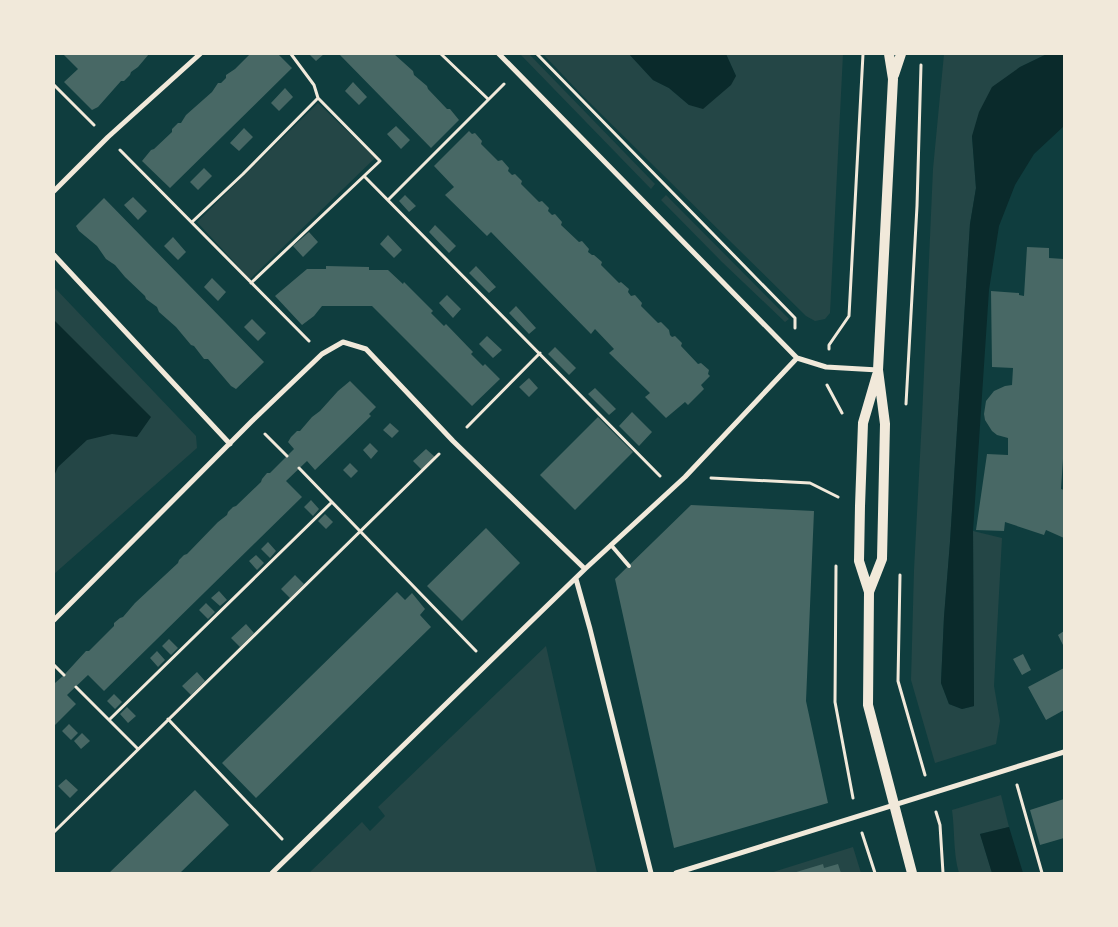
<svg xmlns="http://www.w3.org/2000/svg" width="1118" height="927" font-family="'Source Sans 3',sans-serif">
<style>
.green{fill:#244646}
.water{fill:#0a2a2b}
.building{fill:#486865}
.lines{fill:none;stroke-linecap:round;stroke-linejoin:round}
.path{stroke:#f1e9da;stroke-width:3}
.service{stroke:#f1e9da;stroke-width:4}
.minor{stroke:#f1e9da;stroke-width:5}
.secondary{stroke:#f1e9da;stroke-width:10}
</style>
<rect width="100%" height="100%" fill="#0f3d3e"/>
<path class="green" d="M520 54H529L655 184 651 189Z
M543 54H629L653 80 669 88 689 105 736 76 726 54H843L830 313 825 319 815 321 806 316 582 95Z
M944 54H1047L1020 67 972 137 976 188 970 224 950 542 944 617 941 683 949 704 962 709 974 706 973 531 1002 538 994 686 1000 721 996 744 935 763 911 680 914 570 922 418 933 169Z
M318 103 375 158 250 279 197 222Z
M666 195 789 319 785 322 722 262 661 200Z
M54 287 196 436 197 448 54 574Z
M546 646 597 873H309L362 822 370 831 385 816 378 807Z
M1001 795 1009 827 980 834 992 873H959C953 853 955 831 952 810Z
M853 847 861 873H770Z"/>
<path class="water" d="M629 54H726L736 76 731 85 703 109 689 105 669 88 653 80Z
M1047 54H1064V126L1034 154 1015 185 999 226 989 290 973 531 974 706 962 709 949 704 941 683 944 617 950 542 970 224 976 188 972 136 979 112 992 87 1020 67Z
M54 320 151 417 137 437 112 434 87 440 58 467 54 476Z
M1009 827 1023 873H992L980 834Z"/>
<path class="building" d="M63 54 92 55 149 54 138 67 131 72 130 75 124 81H121L98 107 92 110 64 82 78 69Z
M250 54H278L292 68 170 188 142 161 151 150 154 149 172 132V129L178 123H181L186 115 212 92 218 83H221L226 78V75L235 69Z
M309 54H324L316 61Z
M339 54H394L413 71 414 75 427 86 428 89 447 109H450L459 120 431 148Z
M353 82 367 97 359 105 345 91Z
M285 88 293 97 279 111 271 103Z
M396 126 410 140 401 149 387 134Z
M244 128 253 137 239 151 230 143Z
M469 131 472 134 475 133 482 141 481 144 498 161 502 160 509 168 508 171 512 175 515 174 522 181 521 184 539 202 542 201 549 208 548 211 552 215 555 214 562 222 561 225 579 242 582 241 589 249 588 252 592 255H594L602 262 601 265 619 283 621 282 629 289 628 292 631 296 635 295 642 303 641 306 658 323 661 322 669 330 670 335 672 337 675 336 682 343 681 346 698 364 701 363 709 370 708 374 710 376 701 385 704 389 688 405 685 402 666 418 645 397 650 393 609 353 614 349 595 329 591 334 491 232 487 236 445 195 454 187 434 166Z
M204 168 212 176 198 190 190 182Z
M405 195 416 206 409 212 399 201Z
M133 197 147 211 138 220 124 205Z
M104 198 264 362 236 389 231 386 208 359H204L194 346 191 345 176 327 159 312 157 307 146 299 145 296 125 277 115 265 106 259 97 246 79 231 76 226Z
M435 225 456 246 449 253 429 232Z
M309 232 318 242 303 257 293 246Z
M388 235 402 250 394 258 380 244Z
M173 237 186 252 178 260 164 246Z
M1027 247 1049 248V258L1064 259V444L1061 489 1064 490V538L1046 530 1044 535 1005 522 1004 531 976 530 987 454 1008 455V438L997 435 992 431 985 420 984 414 986 401 994 391 1005 386 1012 385 1013 368 992 367 991 291 1019 293V295L1024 296Z
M326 266 369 267V270H388L403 284 404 282 433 311 431 313 444 326 446 324 473 352 471 354 483 366 485 364 500 379 472 406 372 306H322L314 316 302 325 275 296 307 269H326Z
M476 266 496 287 489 293 469 273Z
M212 278 226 292 218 301 204 287Z
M447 295 461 309 453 318 439 303Z
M516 306 536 328 529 334 509 313Z
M252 319 266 333 258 341 244 327Z
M487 336 502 350 493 358 479 344Z
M555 347 576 368 569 375 548 354Z
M529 378 538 388 529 397 519 387Z
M350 381 376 407 369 414 371 416 315 470 307 461 286 481 302 497 104 691 88 675 67 695 76 704 54 726V682L55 683 64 675 86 651H89L114 626V623L120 618 123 617 135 603 178 563 179 560 184 555 187 554 218 522 227 515 228 512 233 507 236 506 261 482 262 479 267 473H270L294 449 288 442 291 437 297 431H300L312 417 320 411 338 391Z
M595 388 616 409 609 415 588 394Z
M632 412 652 432 639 446 619 426Z
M598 417 633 452 575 510 540 475Z
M390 423 399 431 392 438 383 430Z
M370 443 378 451 371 459 363 450Z
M426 449 435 457 422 470 413 461Z
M350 463 358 471 351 478 343 470Z
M311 500 319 509 313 516 304 507Z
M691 505 814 511 806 701 828 803 674 848 615 579Z
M325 514 333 522 326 529 318 521Z
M486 528 520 563 462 621 427 586Z
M268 542 276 551 270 558 261 549Z
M256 555 264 563 257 570 249 561Z
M295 575 304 584 290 598 281 589Z
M219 591 227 600 220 606 211 598Z
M397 592 405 600 412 593 425 609 420 615 431 627 256 798 222 763Z
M206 603 215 612 208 619 199 610Z
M246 624 254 633 240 647 231 638Z
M1064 631V647L1058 635Z
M169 639 178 648 171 655 162 646Z
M157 651 165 660 158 667 150 658Z
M1023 654 1031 670 1022 675 1013 659Z
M1064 668V710L1046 720 1028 687Z
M197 672 205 681 191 695 182 686Z
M114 694 122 702 115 709 107 701Z
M127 707 136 716 128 723 120 714Z
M69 724 78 733 71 740 62 731Z
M82 733 90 741 81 749 74 741Z
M66 779 78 790 70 798 58 786Z
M195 790 229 825 180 873H109Z
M1064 799V838L1040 845 1030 810Z
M823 864 824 868 838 864 841 873H793Z"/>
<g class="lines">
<path class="path" d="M441 54 488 99
M537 54 795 318V328
M54 85 94 125
M318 98 380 161 364 176
M120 150 309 341
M388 200 504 84
M192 222 243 174 318 98 314 85 291 54
M251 283 364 176 660 476
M829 349V345L849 316 863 54
M827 385 842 413
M906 404 917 206 921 65
M467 427 540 353
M265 434 287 456
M299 468 476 651
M711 478 810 483 838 497
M836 566 835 702 853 798
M900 575 898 681 925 775
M54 665 64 675
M76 687 138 749
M168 719 282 839
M109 720 332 502
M1017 785 1042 873
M936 812 940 825 943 873
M54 832 439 454
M862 833 875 873"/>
<path class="service" d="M611 545 629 566"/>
<path class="minor" d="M499 54 797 358 826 367 878 370
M54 191 108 137 200 54
M54 255 230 444
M576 579 590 629 651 873
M54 620 252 421 322 354 343 342 366 349 453 441 585 569
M272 873 585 569 685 477 797 358
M676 873 1064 752"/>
<path class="secondary" d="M894 75 901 54
M877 375 863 423 860 506 859 561 869 592 868 705 912 873
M869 592 882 559 885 424 878 370 893 79 889 54"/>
</g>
<rect width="1118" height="927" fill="none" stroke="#f1e9da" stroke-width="110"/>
</svg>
